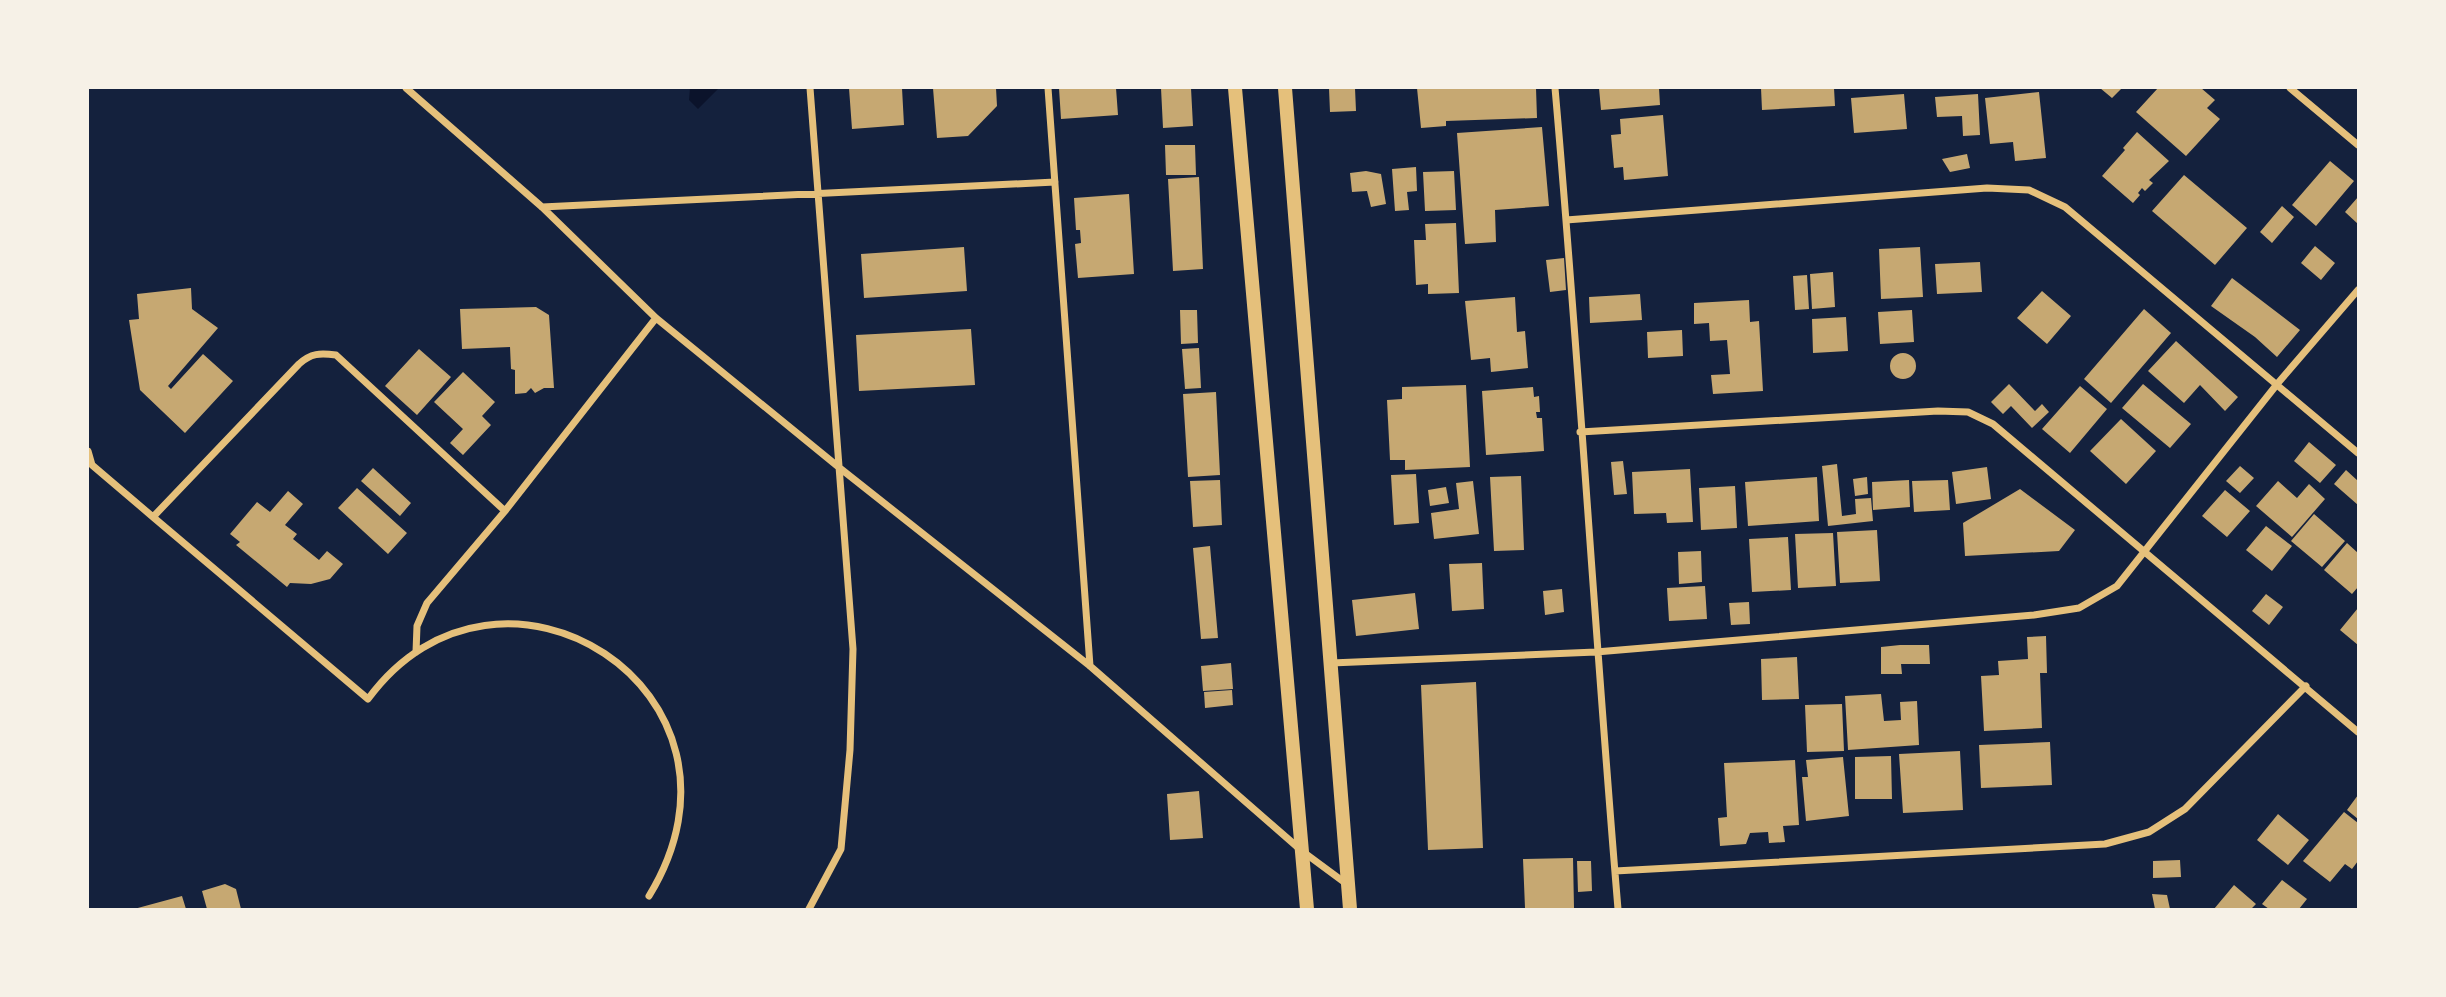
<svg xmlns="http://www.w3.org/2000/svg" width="2446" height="997" font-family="Manrope,sans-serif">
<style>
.water{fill:#0b132b}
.building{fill:#c6a872}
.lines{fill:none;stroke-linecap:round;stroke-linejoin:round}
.minor{stroke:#e5c07b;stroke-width:7}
.secondary{stroke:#e5c07b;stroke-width:14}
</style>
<rect width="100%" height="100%" fill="#14213d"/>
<path class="water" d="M690 88H719L698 109 689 100Z"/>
<path class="building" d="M849 88H902L904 125 852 129Z
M933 88H996L997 106 968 136 937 138Z
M1059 88H1116L1118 115 1061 119Z
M1161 88H1191L1193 126 1163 128Z
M1329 88H1355L1356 111 1330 112Z
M1417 88H1536L1537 118 1446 121V126L1421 128Z
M1599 88H1659L1660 105 1601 110Z
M1761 88H1834L1835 106 1762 110Z
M2100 88H2122L2112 98Z
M2158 88H2184L2186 89 2201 88 2215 100 2207 108 2220 119 2186 156 2136 112Z
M2039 92 2046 158 2015 161 2013 142 1990 144 1985 98Z
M1904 94 1907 129 1854 133 1851 98Z
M1978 94 1980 135 1963 136 1962 116 1937 117 1935 97Z
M1663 115 1668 176 1624 180 1623 167 1614 168 1611 135 1621 134 1620 119Z
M1542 127 1549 206 1495 210 1496 242 1465 244 1457 133Z
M2137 132 2169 161 2149 180 2153 183 2145 191 2142 188 2138 193 2140 195 2133 203 2102 176 2125 150 2123 148Z
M1165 145H1195L1196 175H1166Z
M1967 154 1970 168 1950 172 1942 159Z
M2330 161 2354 181 2316 226 2292 205Z
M1416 167 1417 191 1407 192 1409 210 1395 211 1392 169Z
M1366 171 1381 174 1386 204 1371 207 1367 191 1352 192 1350 173Z
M1454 171 1456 210 1425 211 1423 172Z
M2184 175 2247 228 2215 265 2152 211Z
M1199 177 1203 269 1173 271 1168 179Z
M1129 194 1134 274 1078 278 1075 244 1081 243 1080 230H1076L1074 198Z
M2358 197V224L2345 212Z
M2282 206 2294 217 2272 243 2260 232Z
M1456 223 1459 293 1428 294V284L1416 285 1414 240H1426L1425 224Z
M2315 246 2335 263 2321 280 2301 263Z
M964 247 967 291 864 298 861 254Z
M1920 247 1923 297 1881 299 1879 249Z
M1564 258 1566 290 1550 292 1546 260Z
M1980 262 1982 292 1937 294 1935 264Z
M1833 272 1835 307 1812 309 1810 274Z
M1807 275 1809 309 1795 310 1793 276Z
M2232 278 2300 330 2277 357 2255 337 2211 306Z
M191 288 192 309 218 328 168 386 171 389 203 354 233 381 185 433 140 390 129 320 139 319 137 294Z
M2042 291 2071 316 2047 344 2017 318Z
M1640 294 1642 320 1590 323 1589 297Z
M1515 297 1517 332 1525 331 1528 368 1491 372 1490 358 1471 360 1465 301Z
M1749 300 1750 322 1759 321 1763 391 1713 394 1711 375 1730 374 1727 340 1710 341 1709 323 1694 324V303Z
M536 307 549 315 554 388H544L535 393 531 388 526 393 515 394V370L511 369 510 347 462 349 460 309Z
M2144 309 2171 333 2111 403 2084 379Z
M1180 310H1197L1198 343 1181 344Z
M1912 310 1914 342 1880 344 1878 312Z
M1846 317 1848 351 1813 353 1812 319Z
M971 329 975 385 859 391 856 335Z
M1682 330 1683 356 1648 358 1647 332Z
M2176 341 2238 397 2225 411 2200 385 2184 403 2148 371Z
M1199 348 1201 388 1185 389 1182 349Z
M419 349 451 377 417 415 385 386Z
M1890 366a13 13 0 1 1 26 0a13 13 0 1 1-26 0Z
M463 372 495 402 482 416 491 425 463 455 450 443 463 429 434 402Z
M2009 384 2035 411 2042 404 2049 412 2032 428 2011 406 2003 414 1991 402Z
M2143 384 2191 424 2170 448 2122 408Z
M1466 385 1470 467 1405 470V460H1390L1387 400 1402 399V387Z
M2080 386 2107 409 2070 453 2042 429Z
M1533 387 1534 397 1539 396 1540 412H1536L1537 418H1542L1544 451 1486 455 1482 391Z
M1216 392 1220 475 1188 477 1183 394Z
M2121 419 2156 451 2126 484 2090 451Z
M2309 442 2336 465 2320 483 2294 461Z
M1623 461 1627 494 1614 495 1611 462Z
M1837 464 1842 516 1856 514 1855 499 1871 498 1873 521 1828 526 1822 466Z
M2240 466 2254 478 2240 493 2226 481Z
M1987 467 1991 499 1956 504 1952 472Z
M373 468 411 503 400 516 361 481Z
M1690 469 1693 522 1667 523 1666 513 1634 514 1632 472Z
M2346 470 2358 481V505L2334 484Z
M1416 474 1419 523 1394 525 1391 475Z
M1521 476 1524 550 1494 551 1490 477Z
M1817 477 1819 521 1748 526 1745 482Z
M1867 477 1868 494 1855 496 1853 479Z
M1220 480 1222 525 1193 527 1190 481Z
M1909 480 1910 507 1873 510 1872 482Z
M1948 480 1950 510 1914 512 1912 481Z
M1473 481 1479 534 1434 539 1431 513 1459 509 1456 483Z
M2278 481 2297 498 2309 484 2325 499 2292 537 2256 506Z
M1735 486 1737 528 1701 530 1699 488Z
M1446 487 1449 503 1430 506 1428 490Z
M357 488 407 533 388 554 338 508Z
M2020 489 2075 530 2059 551 1965 556 1963 523Z
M2225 490 2250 511 2227 537 2202 516Z
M288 491 303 504 285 525 297 534 293 539 319 560 327 551 343 564 330 579 311 584 290 583 287 587 236 545 240 542 230 534 257 502 270 512Z
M2314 514 2345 541 2322 567 2291 541Z
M2266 526 2292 546 2272 571 2246 550Z
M1877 530 1880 581 1840 583 1837 532Z
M1833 533 1836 586 1798 588 1795 534Z
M1788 537 1791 590 1752 592 1749 539Z
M2347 543 2358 553V587L2352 594 2324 570Z
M1210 546 1218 638 1201 639 1193 548Z
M1701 551 1702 582 1679 584 1678 552Z
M1482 563 1484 609 1452 611 1449 564Z
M1705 586 1707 619 1669 621 1667 588Z
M1562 589 1564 612 1545 615 1543 591Z
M1415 593 1419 629 1356 636 1352 600Z
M2266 594 2283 607 2269 625 2252 611Z
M1749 602 1750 624 1731 625 1729 603Z
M2358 608V645L2340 630Z
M2046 636 2047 673H2040L2042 728 1984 731 1981 676 1999 675 1998 661 2028 659 2027 637Z
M1900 645H1929L1930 664H1901L1902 674H1881V647Z
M1797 657 1799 699 1762 700 1761 659Z
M1231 663 1233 689 1203 691 1201 666Z
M1476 682 1483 848 1428 850 1421 685Z
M1232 690 1233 705 1205 708 1204 692Z
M1881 694 1884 721 1901 720 1900 702 1917 701 1919 745 1848 750 1845 696Z
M1842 704 1844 751 1807 752 1805 705Z
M2050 742 2052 785 1981 788 1979 745Z
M1960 751 1963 810 1903 813 1899 754Z
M1891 756 1892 799H1855V757Z
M1843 757 1849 816 1806 821 1802 777H1808L1806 760Z
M1795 760 1799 825 1783 826 1785 842 1769 843 1768 832 1750 833 1746 844 1720 846 1718 818 1727 817 1724 763Z
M1199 791 1203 838 1170 840 1167 794Z
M2358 795V819L2347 810Z
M2344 812 2358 823V861L2352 869 2345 864 2330 882 2303 861Z
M2278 814 2309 840 2288 865 2257 840Z
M1573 858 1574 908H1525L1523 859Z
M2180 860 2181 877 2153 878V861Z
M1577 861H1591L1592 891 1578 892Z
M2282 880 2307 899 2299 909H2269L2262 904Z
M225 884 236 889 241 909H207L202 891Z
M2234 885 2256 904 2251 909H2214Z
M2152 894 2167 895 2170 909H2155Z
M182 896 186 909H134Z"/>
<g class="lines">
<path class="minor" d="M406 88 542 207 656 318 841 469 1090 666 1302 851 1348 885
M1048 88 1090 666
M1555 88C1579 361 1595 636 1618 909
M2290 88 2358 145
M542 207 1055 182
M1566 220 1987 188 2029 190 2065 207 2358 453
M1580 432 1938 411 1968 412 1993 424 2358 732
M88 451 92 465 153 517
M505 511 336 355C320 353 311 353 299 364L153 517 368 699C499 520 774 691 649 896
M416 652 417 626 427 603 505 511 656 318
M1331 663 1596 652 2034 615 2079 608 2117 586 2278 383 2358 290
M1615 871 2105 844 2149 832 2185 809 2306 686
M809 909 841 849 850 750 853 649 810 88"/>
<path class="secondary" d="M1235 88 1307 909
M1285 88 1350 909"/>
</g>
<rect width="2446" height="997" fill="none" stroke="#f6f1e7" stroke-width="178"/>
</svg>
